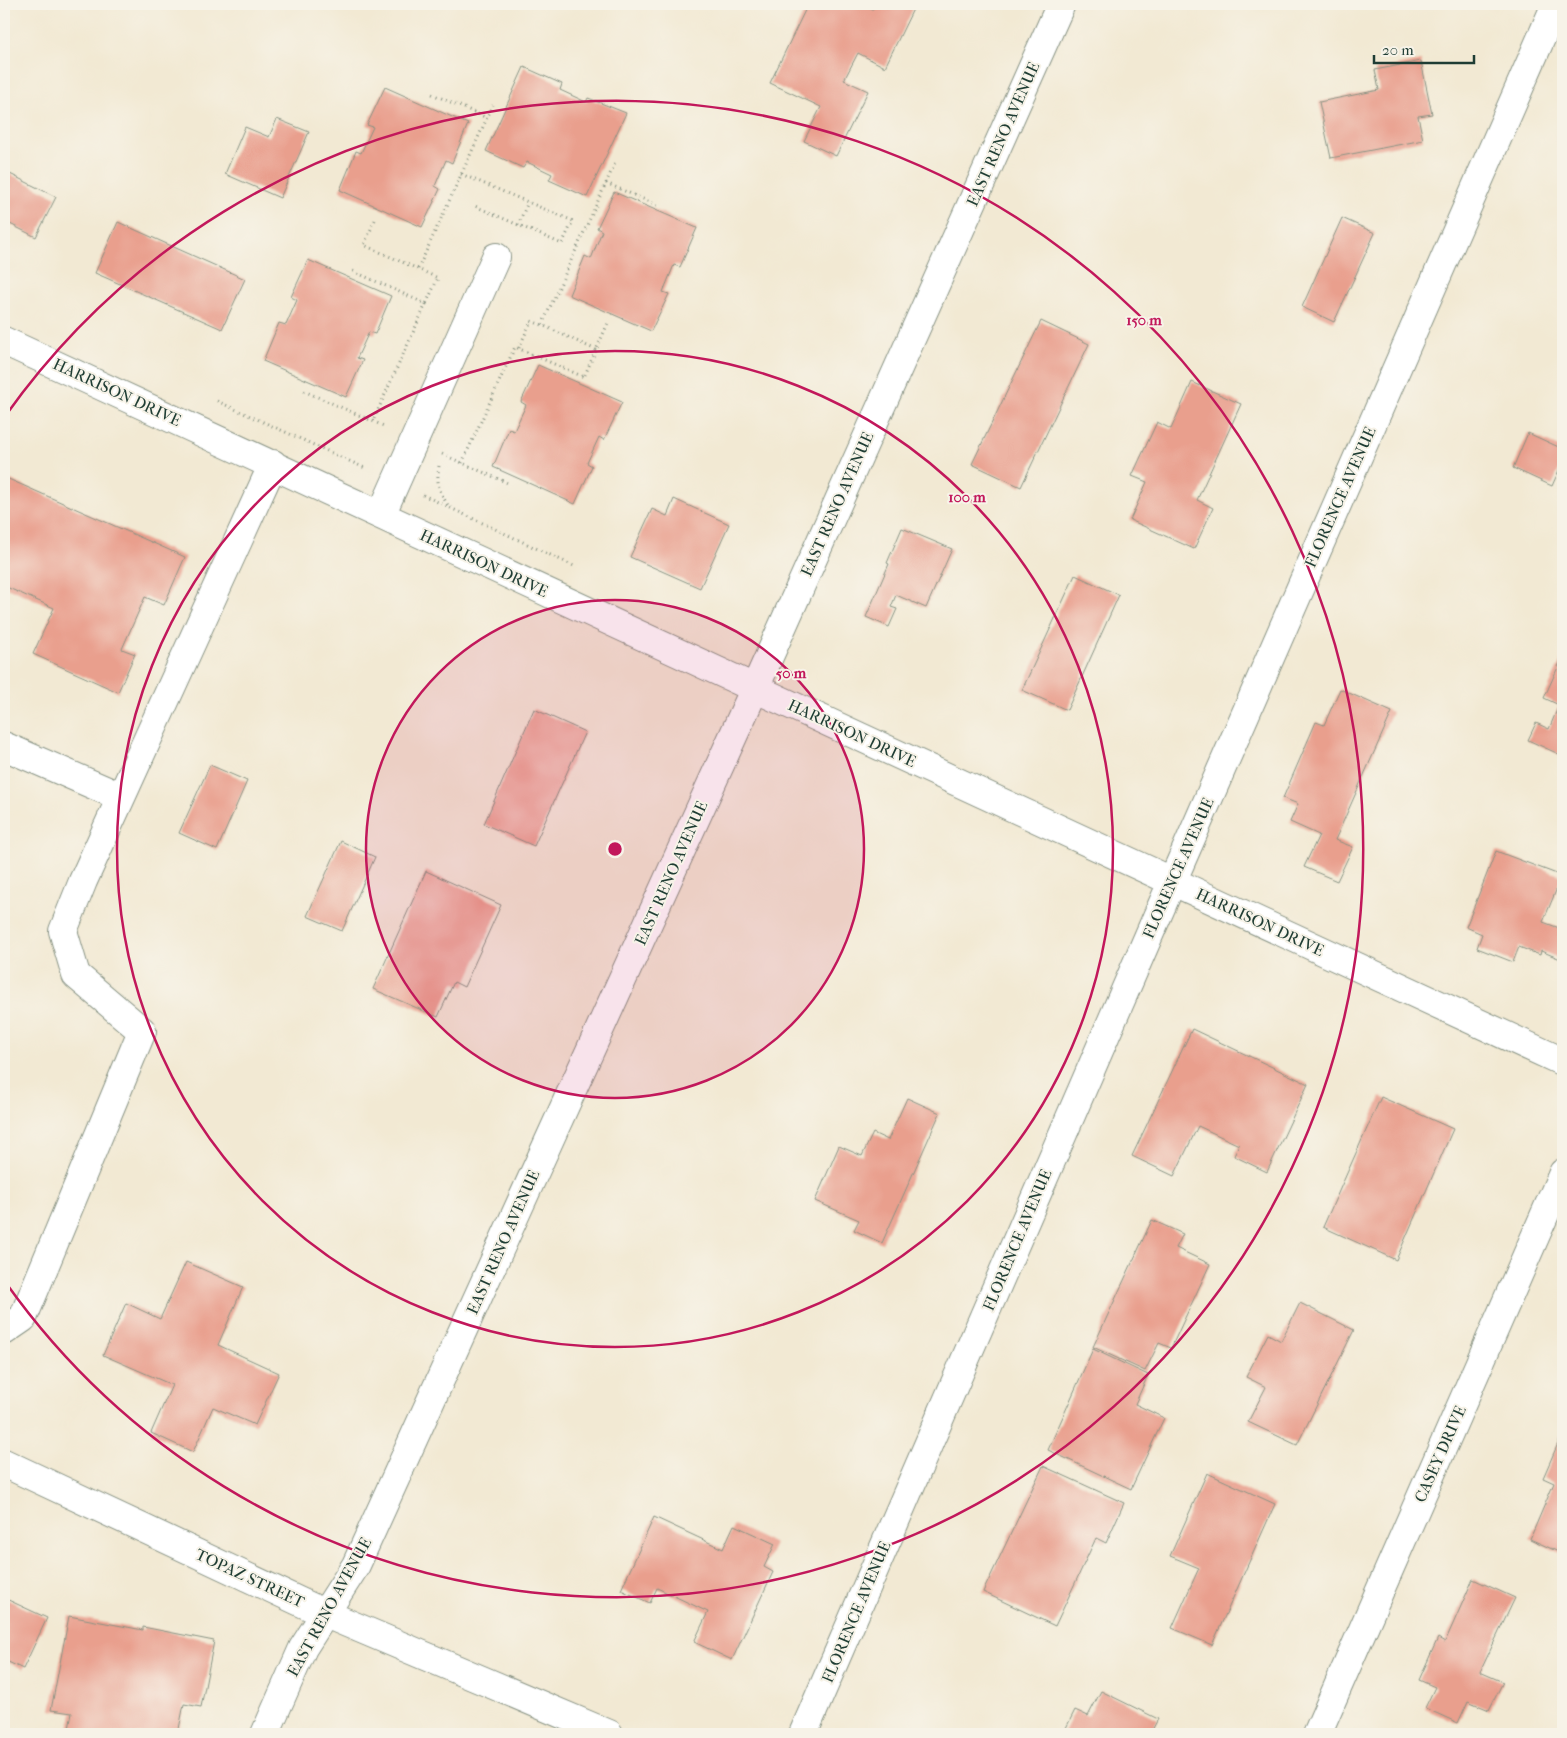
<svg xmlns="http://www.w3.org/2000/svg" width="1567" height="1738" font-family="'IM FELL French Canon',serif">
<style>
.building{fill:#e99f8d}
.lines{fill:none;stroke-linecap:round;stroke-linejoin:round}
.minor-casing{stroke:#889384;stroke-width:30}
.path{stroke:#889384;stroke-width:3;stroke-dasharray:1 4;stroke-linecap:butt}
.minor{stroke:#fff;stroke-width:28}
.ring{fill:none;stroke:#c2185b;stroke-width:2.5}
.labels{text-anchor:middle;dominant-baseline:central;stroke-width:4;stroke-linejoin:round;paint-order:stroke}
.street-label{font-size:16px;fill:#1f3d34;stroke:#f7f3e8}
.centre{fill:#c2185b;stroke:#f7f3e8;stroke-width:2.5}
.ring-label{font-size:15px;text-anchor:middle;font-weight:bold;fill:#c2185b;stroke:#f7f3e8;stroke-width:4;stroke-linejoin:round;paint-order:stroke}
</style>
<rect width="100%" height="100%" fill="#f7f3e8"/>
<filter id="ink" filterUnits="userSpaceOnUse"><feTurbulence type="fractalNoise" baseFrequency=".02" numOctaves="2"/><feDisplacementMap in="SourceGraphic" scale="10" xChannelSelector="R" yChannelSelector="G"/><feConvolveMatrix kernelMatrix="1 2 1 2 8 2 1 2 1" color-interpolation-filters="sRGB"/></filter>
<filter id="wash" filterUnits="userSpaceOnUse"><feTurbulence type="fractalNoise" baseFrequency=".0096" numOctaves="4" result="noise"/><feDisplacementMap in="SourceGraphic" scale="20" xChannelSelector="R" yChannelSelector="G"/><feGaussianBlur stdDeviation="1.12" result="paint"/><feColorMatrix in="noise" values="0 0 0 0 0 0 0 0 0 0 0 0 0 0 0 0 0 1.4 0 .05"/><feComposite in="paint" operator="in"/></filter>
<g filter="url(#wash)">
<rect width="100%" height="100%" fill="#f2e9d3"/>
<g id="blocks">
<path class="building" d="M808 4H862L873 9 876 4 915 5 885 67 858 53 844 80 868 91 836 156 804 141 821 107 770 83Z
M1421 61 1432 114 1418 116 1423 140 1331 158 1319 102 1379 90 1375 70Z
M524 67 562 84 560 90 586 102 588 98 626 113 587 197 549 180 552 174 527 162 523 168 486 151Z
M385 87 468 124 452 163 446 160 435 186 440 189 422 227 340 190 356 151 361 153 373 127 367 125Z
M277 119 309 132 280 198 225 174 245 127 269 137Z
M4 171 56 197 36 237 4 221Z
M614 192 697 228 680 267 674 265 663 292 669 294 651 331 569 295 585 256 591 259 602 231 597 228Z
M1342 218 1375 233 1334 322 1302 307Z
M118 222 245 279 222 329 95 273Z
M308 260 391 296 375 334 369 332 357 358 363 360 346 397 263 361 279 323 286 325 297 300 291 297Z
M1041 321 1089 344 1021 487 972 464Z
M538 365 622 402 604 440 599 437 587 463 592 466 575 504 493 467 509 429 514 431 526 405 521 402Z
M1192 382 1241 404 1197 500 1213 508 1194 549 1130 520 1147 482 1132 476 1157 422 1171 429Z
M1528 433 1563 449V461L1552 486 1513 468Z
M4 477 185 557 164 605 145 597 122 649 135 654 118 692 33 654 54 608 4 586Z
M674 499 729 524 700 588 630 557 652 509 667 516Z
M902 528 952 549 926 608 896 595 891 607 897 609 889 627 866 617 889 564 887 563Z
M1075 575 1119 595 1067 710 1022 690Z
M1563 656V756L1528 740 1536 723 1549 729 1559 705 1544 698Z
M1340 689 1392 712 1335 840 1353 847 1337 881 1304 867 1319 835 1290 822 1298 804 1283 798 1316 722 1324 725Z
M534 709 585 732 534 846 484 824Z
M210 765 247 781 217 850 179 833Z
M341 841 375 857 342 931 307 916Z
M1496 851 1562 876 1543 922 1562 929 1563 925V960L1541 951 1540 955 1519 947 1513 962 1477 948 1482 934 1466 927Z
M426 871 501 905 464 987 454 982 438 1017 373 989Z
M1192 1029 1308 1084 1267 1172 1234 1156 1239 1145 1198 1126 1174 1176 1132 1156Z
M1381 1097 1453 1129 1396 1260 1323 1227Z
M907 1098 940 1113 882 1243 854 1230 859 1220 815 1201 839 1146 862 1156 873 1133 888 1140Z
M1152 1220 1183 1234 1176 1248 1210 1264 1171 1348 1159 1343 1145 1371 1093 1347Z
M186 1262 243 1287 218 1345 279 1373 255 1425 213 1407 193 1452 151 1433 172 1385 103 1355 126 1303 160 1319Z
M1300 1303 1354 1330 1297 1445 1248 1422 1266 1387 1246 1377 1268 1334 1281 1341Z
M1093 1349 1148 1375 1135 1404 1164 1418 1131 1489 1048 1450Z
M1563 1432V1554L1530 1539 1554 1483 1543 1478Z
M1043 1466 1124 1503 1106 1543 1096 1538 1055 1626 983 1592Z
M1207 1473 1275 1504 1212 1645 1172 1628 1199 1568 1170 1556Z
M654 1517 723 1549 734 1525 775 1544 764 1567 773 1572 732 1660 694 1642 708 1612 657 1588 650 1603 621 1590Z
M1473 1579 1515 1598 1480 1672 1503 1682 1489 1710 1468 1701 1458 1723 1425 1708 1435 1687 1419 1680 1438 1638 1445 1642Z
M4 1598 47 1618 23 1669 4 1660Z
M69 1616 143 1630V1627L214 1641 201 1707 184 1704 178 1734H68L72 1713 51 1710Z
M1101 1691 1158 1719 1150 1734H1063L1075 1710 1088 1716Z"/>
</g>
</g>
<g filter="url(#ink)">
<use href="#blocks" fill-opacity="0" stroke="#889384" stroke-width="1"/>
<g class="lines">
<defs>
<path id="minor" d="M4 341 1563 1062
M381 515 496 257
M4 746 121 797
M4 1331 23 1318 142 1031 76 975 63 931 83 881 273 464
M4 1463 326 1614 609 1734
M265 1734 303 1648 356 1565 755 688 1061 4
M803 1734 1172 882 1556 4
M1317 1734 1563 1173"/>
</defs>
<use href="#minor" class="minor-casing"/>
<path class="path" d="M432 94 487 118
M461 174 573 221 562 244 475 206
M606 183 657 205
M375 220 364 245 438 278 426 304
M518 225 528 202
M418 269 493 105
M353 271 426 304 373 421
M519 348 531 321 542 325
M596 350 542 325 616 161
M304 391 386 427
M217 401 367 469
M442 454 510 484
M462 463 515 347 584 377 608 323
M439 466C436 485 439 491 449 507
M423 495 576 567"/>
<use href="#minor" class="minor"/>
</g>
</g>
<circle cx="615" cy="849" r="249" fill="#c2185b" fill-opacity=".12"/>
<g class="ring">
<circle cx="615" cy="849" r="249"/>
<circle cx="615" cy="849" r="498"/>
<path d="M6 415A748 748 0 1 1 6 1283"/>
</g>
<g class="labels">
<g class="street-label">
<text transform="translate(1003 134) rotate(-66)">EAST RENO AVENUE</text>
<text transform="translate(117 392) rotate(25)">HARRISON DRIVE</text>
<text transform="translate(1340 497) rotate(-66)">FLORENCE AVENUE</text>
<text transform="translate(837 504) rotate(-66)">EAST RENO AVENUE</text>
<text transform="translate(484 563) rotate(25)">HARRISON DRIVE</text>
<text transform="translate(852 733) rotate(25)">HARRISON DRIVE</text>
<text transform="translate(1178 868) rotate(-66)">FLORENCE AVENUE</text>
<text transform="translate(671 873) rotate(-66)">EAST RENO AVENUE</text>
<text transform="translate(1260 922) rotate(25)">HARRISON DRIVE</text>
<text transform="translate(1017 1240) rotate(-67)">FLORENCE AVENUE</text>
<text transform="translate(503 1242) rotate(-66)">EAST RENO AVENUE</text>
<text transform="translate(1440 1454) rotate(-66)">CASEY DRIVE</text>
<text transform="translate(250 1578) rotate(25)">TOPAZ STREET</text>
<text transform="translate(329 1607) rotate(-61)">EAST RENO AVENUE</text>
<text transform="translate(856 1612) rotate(-67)">FLORENCE AVENUE</text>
</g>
</g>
<circle cx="615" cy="849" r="8" class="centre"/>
<g class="ring-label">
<text x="1144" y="325">150 m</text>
<text x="967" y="502">100 m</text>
<text x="791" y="678">50 m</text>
</g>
<rect width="1567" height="1738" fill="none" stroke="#f7f3e8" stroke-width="20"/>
<path d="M1374 55v8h100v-8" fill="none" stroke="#1f3d34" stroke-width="2.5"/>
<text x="1382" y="55" font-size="15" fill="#1f3d34" stroke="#f7f3e8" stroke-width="4" paint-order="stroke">20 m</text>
</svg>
